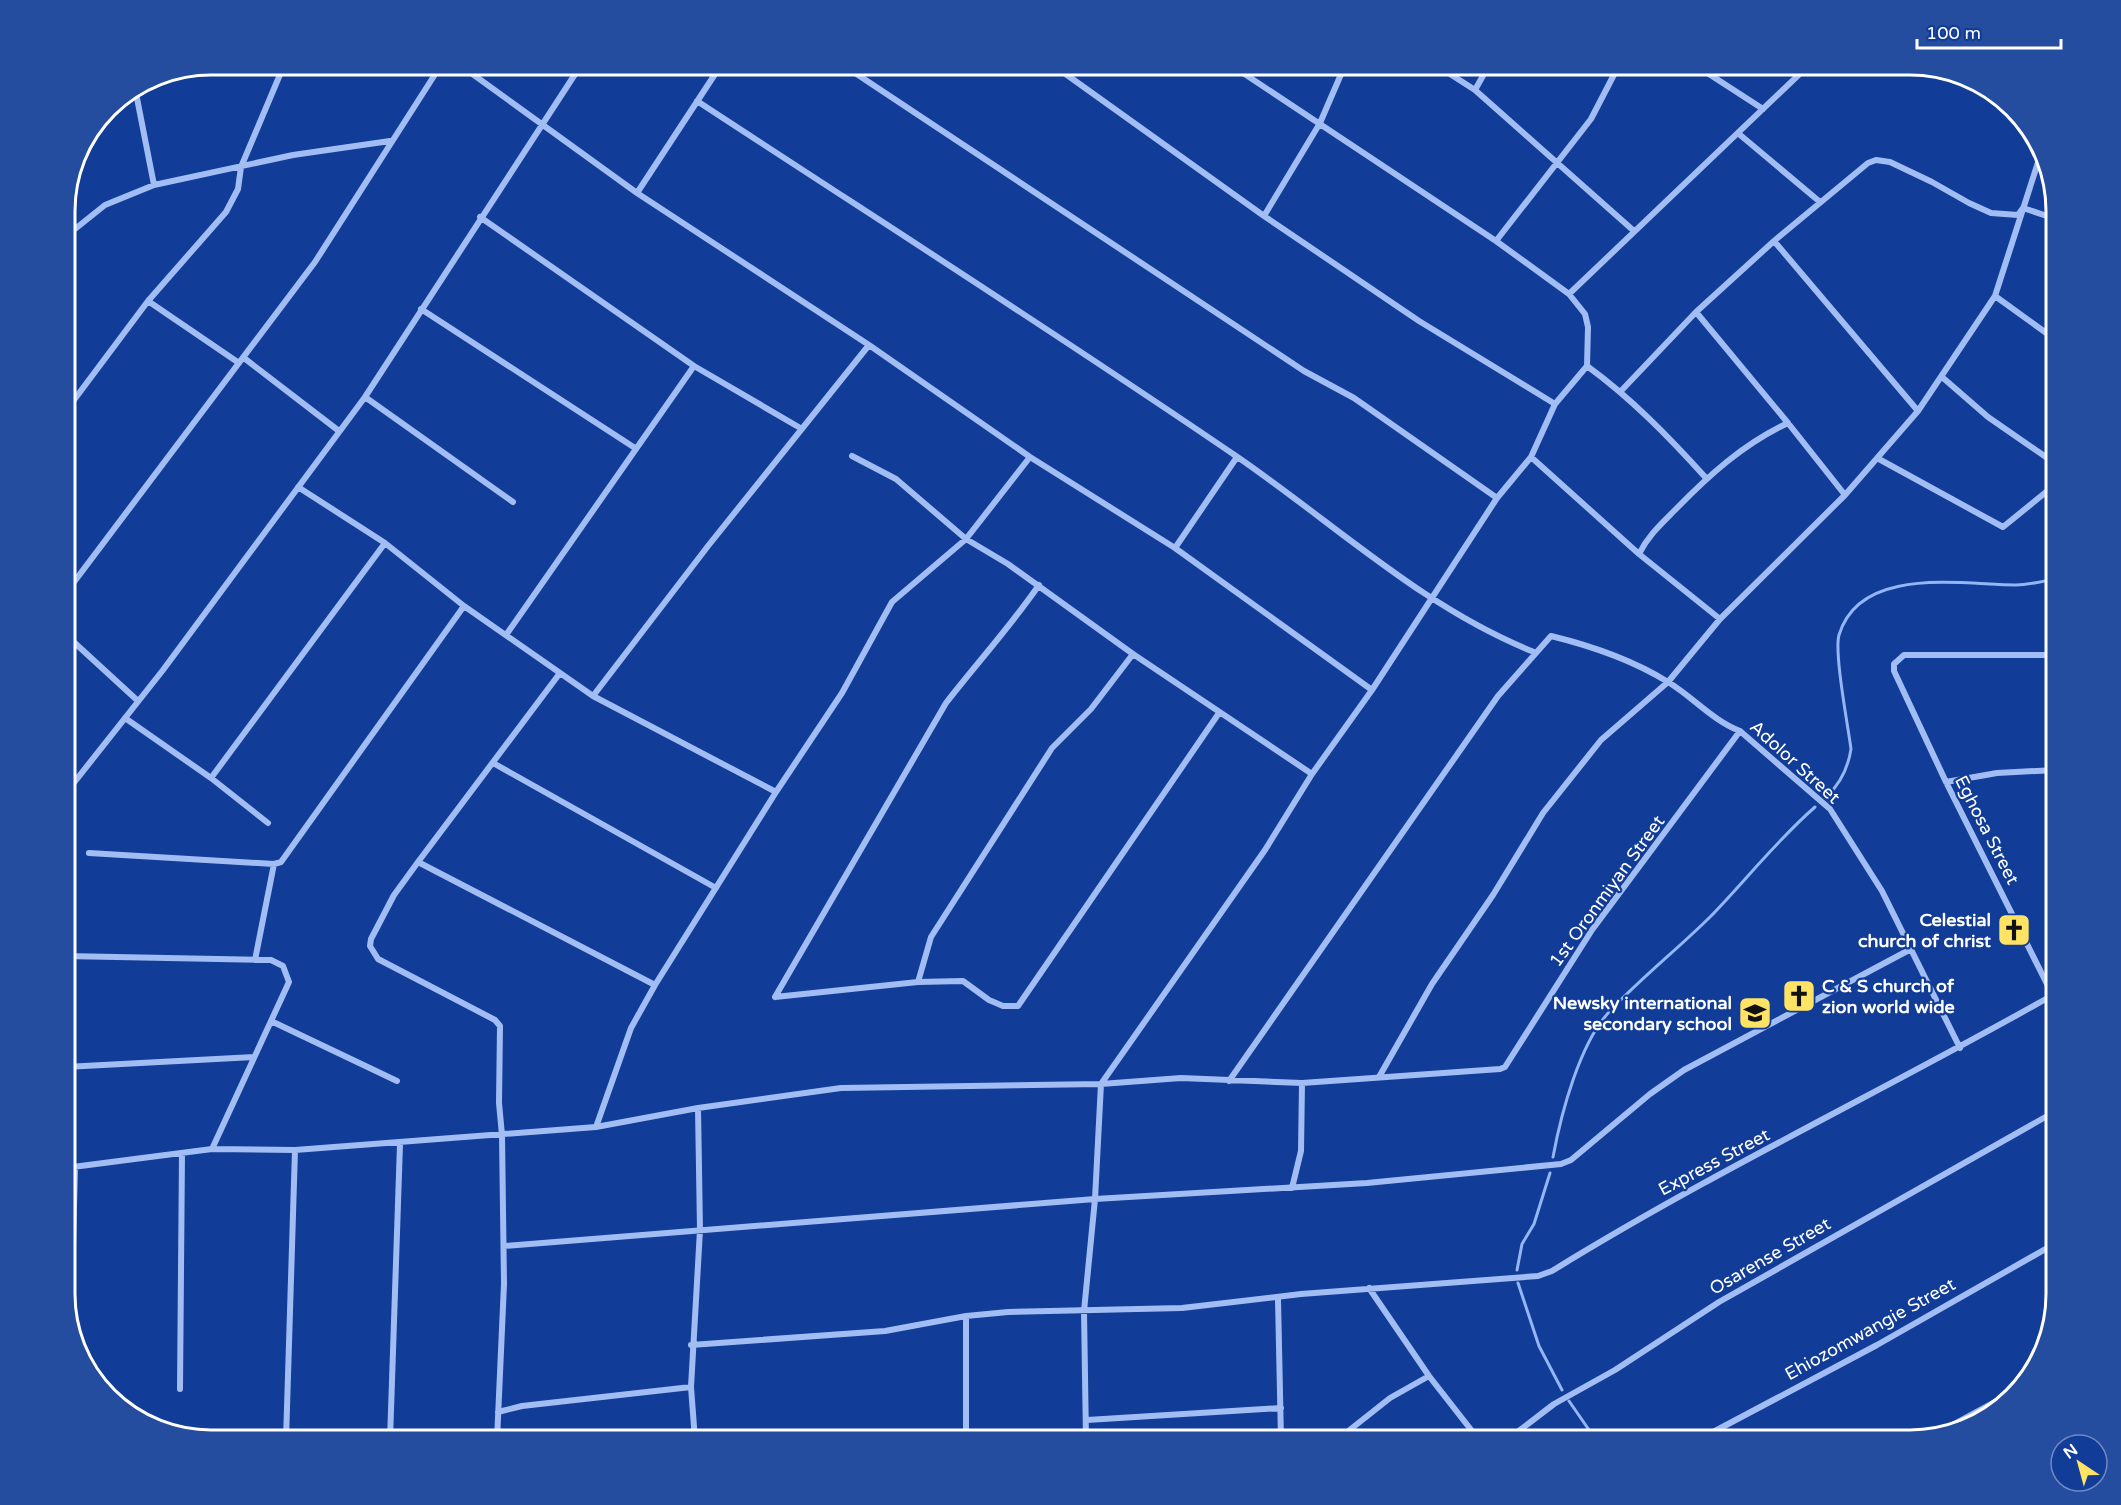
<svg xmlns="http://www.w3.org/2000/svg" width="2121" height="1505" font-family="'Varela Round',sans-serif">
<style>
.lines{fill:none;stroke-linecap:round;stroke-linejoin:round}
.stream{stroke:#93b6f7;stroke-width:3}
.street{stroke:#a1bdf4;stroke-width:6}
.labels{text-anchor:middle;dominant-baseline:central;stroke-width:4.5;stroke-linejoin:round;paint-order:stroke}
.street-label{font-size:18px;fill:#fff;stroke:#113c97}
.poi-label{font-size:18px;font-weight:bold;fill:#fff;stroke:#113c97;text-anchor:end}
.rim{fill:none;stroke:#fff;stroke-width:3}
</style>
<rect width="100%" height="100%" fill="#113c97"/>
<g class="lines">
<path class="stream" d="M1827 796C1841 783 1848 768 1851 749 1848 726 1834 653 1839 635 1860 565 1962 585 2016 585 2029 585 2043 581 2056 579
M1553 1157C1561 1114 1580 1041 1611 1010 1642 977 1679 948 1711 916 1746 880 1777 840 1815 807
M1517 1270 1522 1244 1534 1224 1550 1173
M1518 1283 1539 1346 1562 1390
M1569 1401 1596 1440"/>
<path class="street" d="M460 65 637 193 869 345 1030 457 1175 548 1372 690
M843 65 1304 371 1354 398 1497 498 1531 457 1555 404 1587 366 1588 327 1585 314 1569 294 1496 241 1231 65
M1053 65 1264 216 1419 321 1555 404
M1436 65 1475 90 1634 231
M1695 65 1763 109
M135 88 154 185
M1475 90 1489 65
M697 101C877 219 1059 335 1236 456 1334 523 1423 608 1534 652
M1739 134 1820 202
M637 193 721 65
M1264 216 1320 123 1345 65
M480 217 694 366 802 429
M65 237 105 205 154 185 293 155 390 141
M1496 241 1591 119 1619 65
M1774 241 1918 411
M1569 294 1809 65
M1995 296 2056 340
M148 301 239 363
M421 309 635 448
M1696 312 1788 423
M244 358 339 431
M1587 366C1631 398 1669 437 1706 478
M1942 377 1988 417 2056 464
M1621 391 1696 312 1774 241 1868 163 1876 160 1890 162 1932 182 1969 203 1991 213 2018 215 2023 208 2056 219
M365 397 513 502
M65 412 148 301 226 212 238 189 241 167 284 65
M852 456 896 479 966 539 1008 564 1133 654 1312 774 1265 850 1101 1084 1095 1199 1084 1311 1086 1440
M1531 457 1639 554 1720 619
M1877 458 2003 527 2056 484
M298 487 385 543 464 606 593 696 708 546 869 345
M1175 548 1237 457
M1639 554C1648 536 1660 525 1674 511 1708 476 1743 444 1788 423L1845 495
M65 594 315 262 441 65
M65 634 138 701
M506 635 694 366
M2056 655H1904L1894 664V671L1946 782 2056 1002
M593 696 776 792
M125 718 211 778 268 823
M493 763 716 888
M1312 774 1372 690 1497 498
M211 778 385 543
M1946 782 1997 773 2056 770
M65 794 163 670 365 397 581 65
M89 853 274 864 281 862 464 606
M418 862 655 985
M65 956 271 960 283 966 289 982 212 1149
M255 960 274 864
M918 982 931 937 1052 748 1091 709 1133 654
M775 997 918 982 963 981 989 1000 1003 1006H1018L1219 713
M775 997 946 703C977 663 1010 627 1039 585
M271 1021 397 1081
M65 1067 254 1057
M1379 1077 1432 984 1493 895 1543 813 1601 740 1668 682 1720 619 1845 495 1918 411 1995 296 2042 150
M1229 1081 1498 696 1551 636C1592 646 1631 659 1668 682 1693 697 1712 720 1740 731L1830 809 1882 891 1960 1048
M596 1127 631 1028 655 985 776 792 842 693 892 602 966 539 1030 457
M65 1168 212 1149 295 1150 596 1127 698 1108 841 1088 1101 1084 1181 1078 1302 1083 1500 1069 1505 1067 1592 930 1740 731
M1292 1188 1301 1151 1302 1083
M504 1246 1095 1199 1367 1183 1561 1164 1571 1160 1650 1094 1684 1070 1911 949
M1369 1288 1429 1376 1479 1440
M1278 1299 1281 1440
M966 1316V1440
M71 1327 75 1167
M691 1345 885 1331 966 1316 1008 1312 1182 1308 1301 1294 1538 1276 1552 1271C1714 1171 1887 1089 2053 995
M180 1389 182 1153
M498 1412 522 1406 691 1387
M1087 1420 1281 1408
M1936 1434 2021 1388
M286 1440 295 1150
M390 1440 400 1144
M497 1440 504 1284 502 1135 499 1103 500 1026 495 1020 378 959 370 946 371 939 394 895 418 862 560 673
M695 1440 691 1387 700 1230 698 1108
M1337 1440 1390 1398 1429 1376
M1507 1440 1554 1404 1615 1370 1719 1302 2056 1111
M1698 1440 1877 1345 2056 1243"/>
</g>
<defs>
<symbol id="church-square" viewBox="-11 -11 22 22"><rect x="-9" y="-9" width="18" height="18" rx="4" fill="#ffe364" stroke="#113c97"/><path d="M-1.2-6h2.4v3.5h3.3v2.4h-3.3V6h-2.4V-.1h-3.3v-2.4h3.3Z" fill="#111"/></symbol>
<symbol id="school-square" viewBox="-11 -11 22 22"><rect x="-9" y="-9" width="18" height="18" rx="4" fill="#ffe364" stroke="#113c97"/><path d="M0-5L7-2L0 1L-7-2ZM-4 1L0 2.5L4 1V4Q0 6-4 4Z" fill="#111"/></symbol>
</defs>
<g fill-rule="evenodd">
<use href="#church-square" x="1995" y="911" width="38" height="38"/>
<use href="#church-square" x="1780" y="977" width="38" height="38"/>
<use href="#school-square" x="1736" y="994" width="38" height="38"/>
</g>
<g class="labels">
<g class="street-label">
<text transform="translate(1795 762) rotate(42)">Adolor Street</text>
<text transform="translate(1987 830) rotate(63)">Eghosa Street</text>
<text transform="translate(1607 891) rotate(-54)">1st Oronmiyan Street</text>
<text transform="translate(1714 1162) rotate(-28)">Express Street</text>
<text transform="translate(1770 1256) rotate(-30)">Osarense Street</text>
<text transform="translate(1870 1329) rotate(-29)">Ehiozomwangie Street</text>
</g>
<g class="poi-label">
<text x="1991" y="920">Celestial<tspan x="1991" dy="21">church of christ</tspan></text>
<text x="1822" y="986" text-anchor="start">C &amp; S church of<tspan x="1822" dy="21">zion world wide</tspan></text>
<text x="1732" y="1003">Newsky international<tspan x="1732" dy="21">secondary school</tspan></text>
</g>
</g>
<path d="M0 0H2121V1505H0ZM211 75H1910A136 136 0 0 1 2046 211V1294A136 136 0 0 1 1910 1430H211A136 136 0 0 1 75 1294V211A136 136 0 0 1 211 75Z" fill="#244c9f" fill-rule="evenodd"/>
<path class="rim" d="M211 75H1910A136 136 0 0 1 2046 211V1294A136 136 0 0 1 1910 1430H211A136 136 0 0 1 75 1294V211A136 136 0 0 1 211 75Z"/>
<g transform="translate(2079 1463) rotate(324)"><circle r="28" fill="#113c97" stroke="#708ac1" stroke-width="1.5"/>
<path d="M0-4.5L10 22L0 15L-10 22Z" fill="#ffe364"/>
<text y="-9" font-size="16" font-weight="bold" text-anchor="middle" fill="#ffffff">N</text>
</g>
<path d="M1917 39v9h144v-9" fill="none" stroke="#ffffff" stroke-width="3"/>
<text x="1926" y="39" font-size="18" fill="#ffffff" stroke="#113c97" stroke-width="4.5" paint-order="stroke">100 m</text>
</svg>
